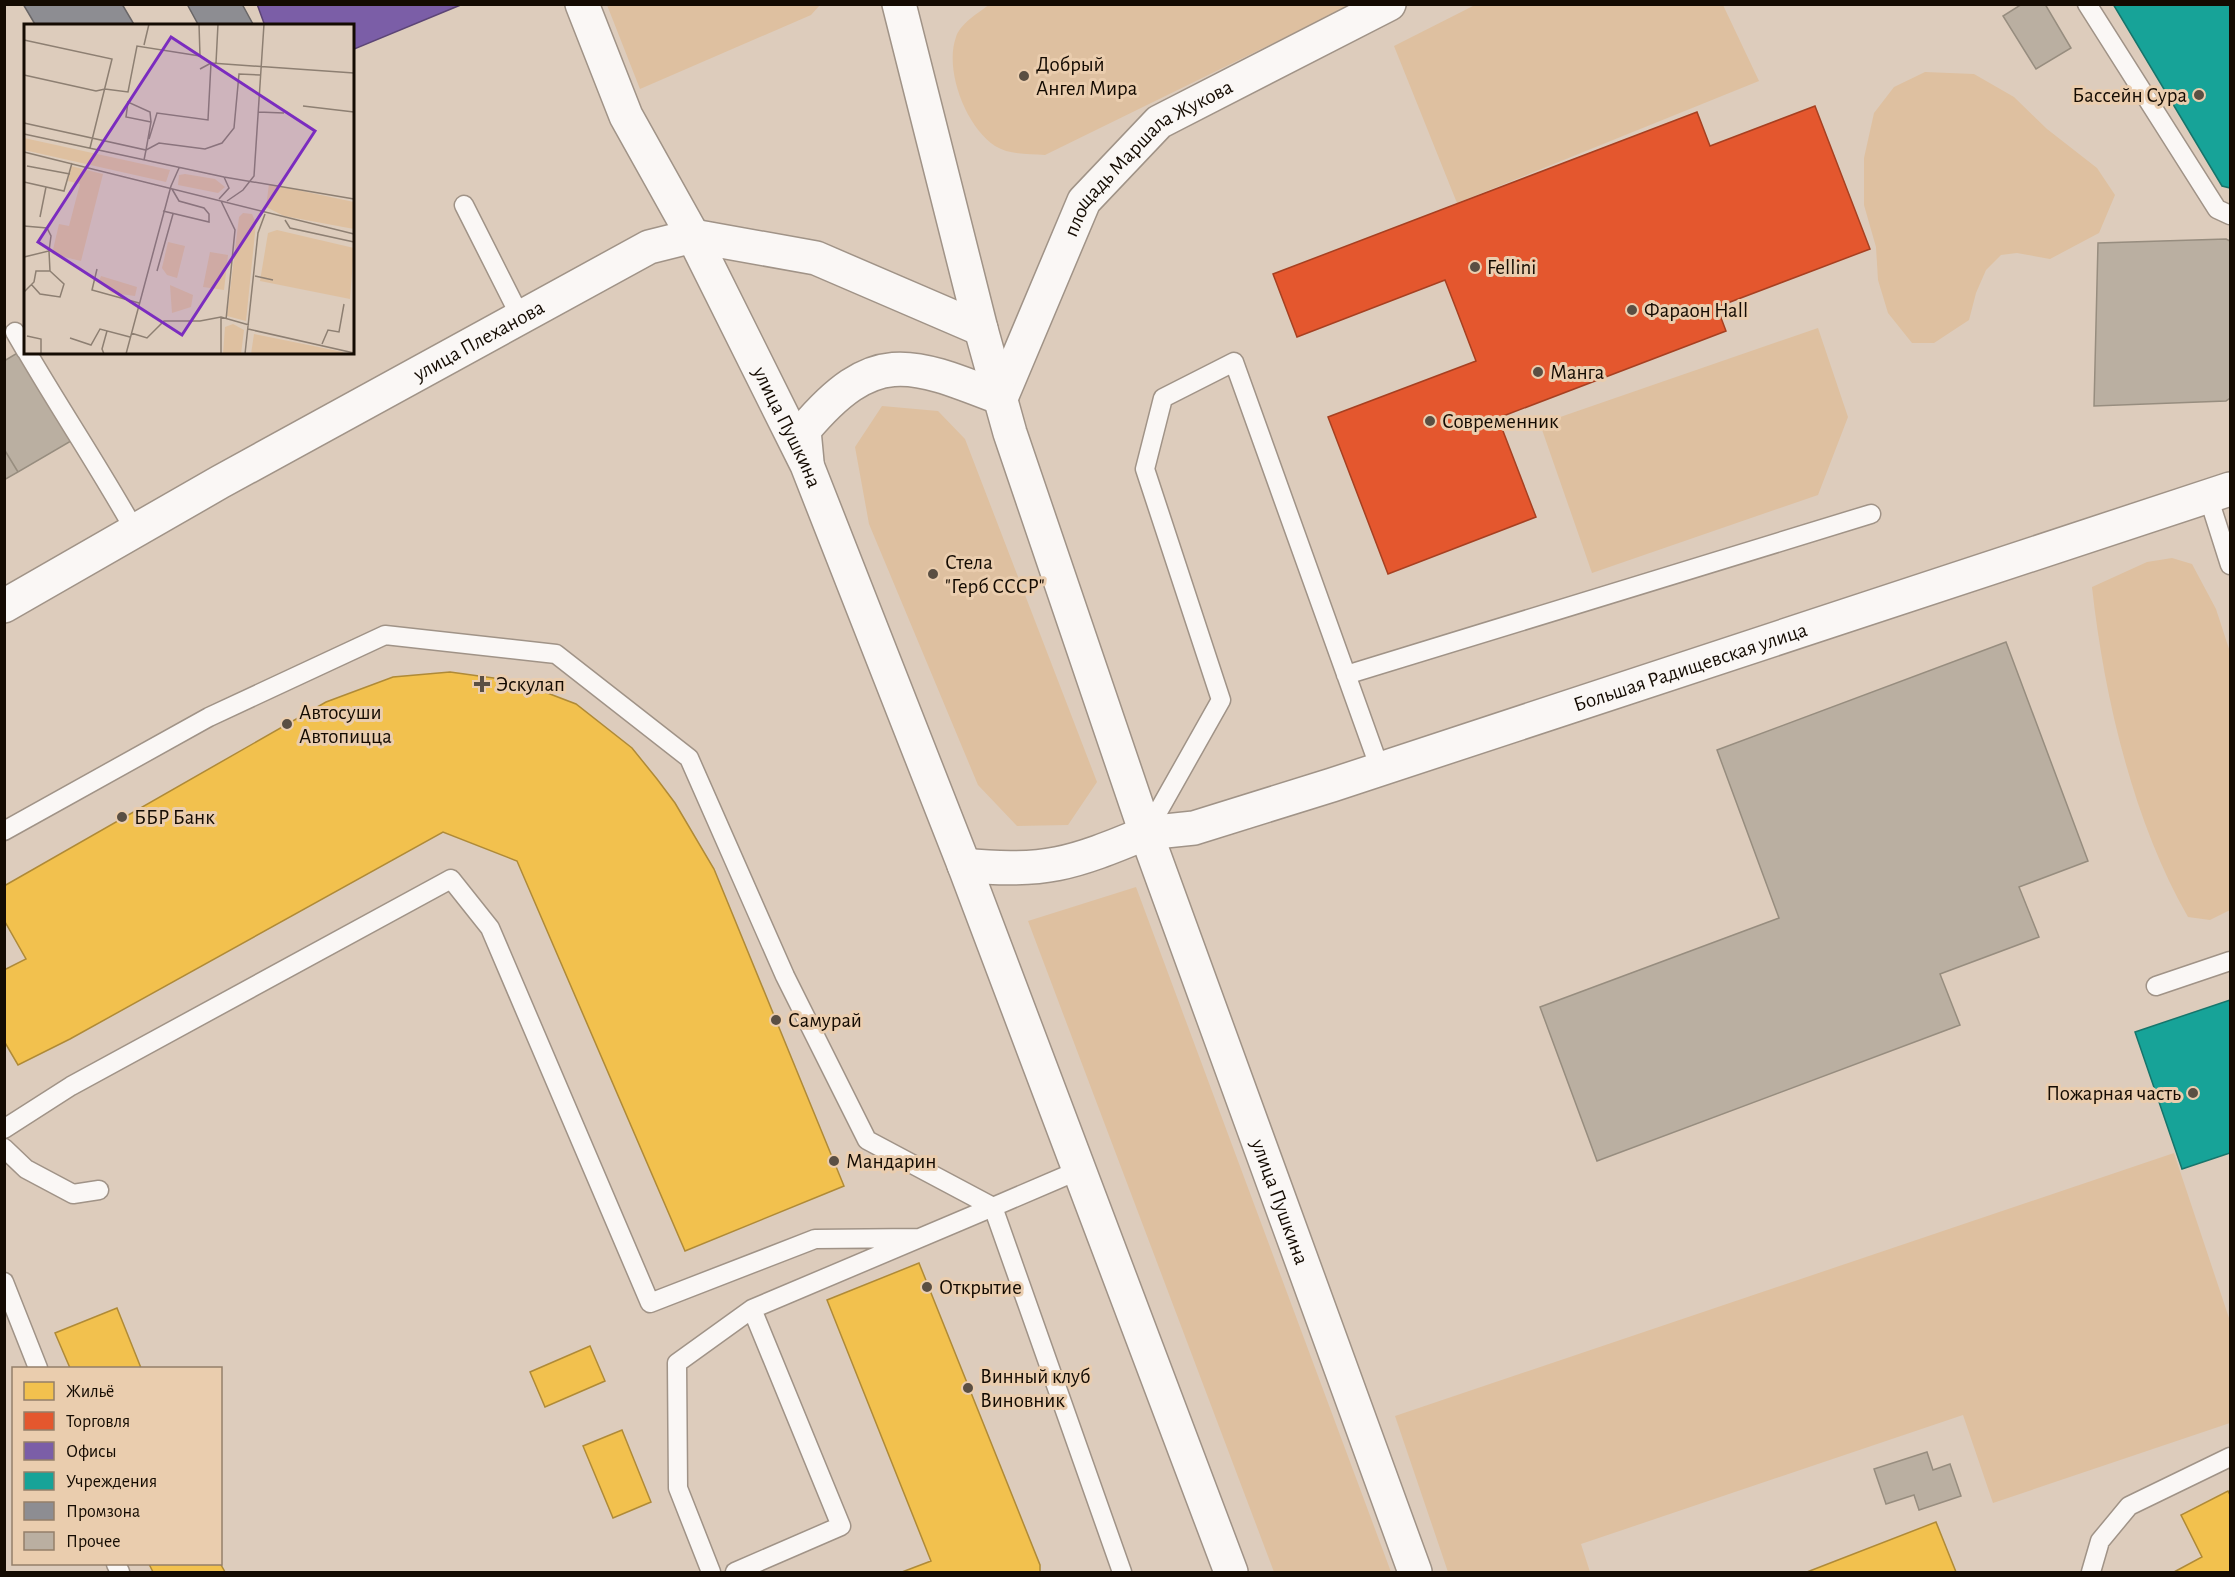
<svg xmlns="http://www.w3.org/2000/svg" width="2235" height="1577" font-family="'Alegreya Sans',sans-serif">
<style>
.green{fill:#dec0a0}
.homes{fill:#f2c14e;stroke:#af8a37;stroke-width:1.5}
.shops{fill:#e4572e;stroke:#a64021;stroke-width:1.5}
.offices{fill:#7b5ea7;stroke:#5c4576;stroke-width:1.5}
.public{fill:#17a398;stroke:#16756b;stroke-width:1.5}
.industry{fill:#8d8d92;stroke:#696667;stroke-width:1.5}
.building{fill:#baafa1;stroke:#978d7f;stroke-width:1.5}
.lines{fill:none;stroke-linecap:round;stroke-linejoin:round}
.service-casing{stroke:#a09387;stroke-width:21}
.minor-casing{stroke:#a09387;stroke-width:36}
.secondary-casing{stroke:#a09387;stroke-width:36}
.primary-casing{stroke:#a09387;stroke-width:36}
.service{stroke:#faf7f5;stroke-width:18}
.minor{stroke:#faf7f5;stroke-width:33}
.secondary{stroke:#faf7f5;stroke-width:33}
.primary{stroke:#faf7f5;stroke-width:33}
.poi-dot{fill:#5a4f43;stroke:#eacdae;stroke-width:2}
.labels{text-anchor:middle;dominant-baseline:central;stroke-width:6;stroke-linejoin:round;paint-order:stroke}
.poi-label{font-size:21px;fill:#140b02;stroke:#eacdae;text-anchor:start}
.street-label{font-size:21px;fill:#140b02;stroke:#eacdae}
.inset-road{fill:none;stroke:#8d7f72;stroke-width:1.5}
.view{fill:#7b2cbf;fill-opacity:0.15;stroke:#7b2cbf;stroke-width:3}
.inset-edge{fill:none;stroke:#140b02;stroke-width:3}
</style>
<rect width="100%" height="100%" fill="#ddccbc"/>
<path class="green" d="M607 5H820L811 15 640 89Z
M989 5V4L1351 5 1045 155C1028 154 1010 155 995 146 966 127 944 70 956 37 960 24 979 12 989 5Z
M1475 5H1723L1759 81 1457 203 1394 46Z
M1925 72 1974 74 2014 97 2047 129 2097 168 2115 195 2099 233 2050 259 2017 253 2001 255 1986 270 1976 293 1969 320 1934 343H1912L1888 313 1878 280 1876 247 1864 205V158L1874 113 1894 87Z
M1818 328 1848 417 1818 495 1592 573 1540 424Z
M882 406 938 411 965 439 1097 782 1068 825 1017 826 978 785 869 524 855 447Z
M2172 558 2192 564 2216 609 2230 652V910L2210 920 2188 917C2133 821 2104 696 2092 587L2147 562Z
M1136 887 1391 1572H1274L1028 921Z
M2174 1153 2230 1321V1423L1993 1503 1963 1415 1581 1544 1590 1572H1448L1395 1416Z"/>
<path class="homes" d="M450 672 516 681 576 704 632 748 657 779 675 803 714 869 844 1186 685 1251 517 861 443 832 70 1039 18 1065 4 1041V970L26 959 4 920V886L326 702 393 677Z
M919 1263 1040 1565V1572H902L931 1561 827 1300Z
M117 1308 141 1368H70L55 1333Z
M590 1346 605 1381 545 1407 530 1372Z
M622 1430 651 1502 613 1518 583 1446Z
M2228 1491 2230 1495V1572H2174L2202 1557 2181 1515Z
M1936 1522 1956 1572H1807Z
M220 1563 225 1572H153L149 1564Z"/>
<path class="shops" d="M1815 106 1870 249 1717 307 1726 331 1498 418 1536 517 1388 574 1328 417 1476 361 1457 311 1445 280 1297 337 1273 274 1697 112 1710 146Z"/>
<path class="offices" d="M257 4H463L352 50V26H265Z"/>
<path class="public" d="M2113 4H2230V188L2222 186Z
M2230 1000V1153L2182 1169 2135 1032Z"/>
<path class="industry" d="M23 4H122L135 26H36Z
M187 4H242L254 26H199Z"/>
<path class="building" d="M2022 4H2045L2071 48 2036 69 2003 16Z
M2226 239 2230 241V398L2226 401 2094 406 2098 243Z
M19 352 71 441 18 472 4 449V361Z
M4 449 18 472 4 480Z
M2006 642 2088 861 2019 887 2039 937 1940 974 1960 1025 1597 1161 1540 1007 1779 918 1717 750Z
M1927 1452 1933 1470 1950 1464 1961 1496 1919 1510 1914 1495 1886 1504 1874 1469Z"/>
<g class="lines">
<defs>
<path id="service" d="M2087 4 2217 209 2230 215
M464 205 521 318
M15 332 26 351
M27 352C62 412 101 470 135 531
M2208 496 2230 565
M1346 675 1871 514
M4 831 209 717 385 635 556 654 689 758 785 976 867 1140 993 1207 1077 1171
M1146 833 1221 700 1145 469 1163 398 1234 362 1380 769
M2156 986 2230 961
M4 1129 71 1086 451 879 490 928 650 1303 815 1239 919 1238
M4 1148 26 1169 73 1194 99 1190
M4 1282 38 1368
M116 1564 120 1572
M711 1572 678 1488 677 1363 752 1309 993 1207 1122 1572
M735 1572 841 1526 752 1309
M2091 1572 2100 1541 2129 1506 2230 1457"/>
<g id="minor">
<path id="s1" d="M1001 398 1084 201 1159 122 1389 4"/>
<path id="s2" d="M1146 833 1194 828 1332 785 2230 489"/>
</g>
<g id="secondary">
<path id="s3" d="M4 606 220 482 649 247 693 236"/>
</g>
<g id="primary">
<path id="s4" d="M582 4 626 116 693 236 807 465 964 865 1231 1572"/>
<path id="s5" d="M899 4 981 329 1010 433 1146 833 1415 1572"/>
<path d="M693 236 816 258 981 329"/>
<path d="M807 462 804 430C874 347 909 362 1001 398"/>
<path d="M964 865C1043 874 1074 863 1146 833"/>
</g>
</defs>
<use href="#service" class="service-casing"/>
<use href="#minor" class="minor-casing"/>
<use href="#secondary" class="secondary-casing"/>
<use href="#primary" class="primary-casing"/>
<use href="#service" class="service"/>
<use href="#minor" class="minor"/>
<use href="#secondary" class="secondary"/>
<use href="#primary" class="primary"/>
</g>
<g class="poi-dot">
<circle cx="1024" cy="76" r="6"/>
<circle cx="2199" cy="95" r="6"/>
<circle cx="1475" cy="267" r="6"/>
<circle cx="1632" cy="310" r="6"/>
<circle cx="1538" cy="372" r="6"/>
<circle cx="1430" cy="421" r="6"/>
<circle cx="933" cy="574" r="6"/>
<path d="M479 675h6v6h6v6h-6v6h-6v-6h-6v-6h6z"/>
<circle cx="287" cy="724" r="6"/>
<circle cx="122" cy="817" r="6"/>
<circle cx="776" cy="1020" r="6"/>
<circle cx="2193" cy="1093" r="6"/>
<circle cx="834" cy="1161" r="6"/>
<circle cx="927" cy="1287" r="6"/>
<circle cx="968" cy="1388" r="6"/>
</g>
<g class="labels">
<g class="poi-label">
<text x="1036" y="64">Добрый<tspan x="1036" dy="24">Ангел Мира</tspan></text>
<text x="2187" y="95" text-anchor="end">Бассейн Сура</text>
<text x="1487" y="267">Fellini</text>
<text x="1644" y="310">Фараон Hall</text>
<text x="1550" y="372">Манга</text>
<text x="1442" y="421">Современник</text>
<text x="945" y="562">Стела<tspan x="945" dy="24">"Герб СССР"</tspan></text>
<text x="496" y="684">Эскулап</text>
<text x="299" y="712">Автосуши<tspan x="299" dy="24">Автопицца</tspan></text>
<text x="134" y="817">ББР Банк</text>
<text x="788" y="1020">Самурай</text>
<text x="2181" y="1093" text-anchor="end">Пожарная часть</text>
<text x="846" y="1161">Мандарин</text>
<text x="939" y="1287">Открытие</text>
<text x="980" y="1376">Винный клуб<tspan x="980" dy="24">Виновник</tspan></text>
</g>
<g class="street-label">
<text stroke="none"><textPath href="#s1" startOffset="290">площадь Маршала Жукова</textPath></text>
<text stroke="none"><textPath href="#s3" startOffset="544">улица Плеханова</textPath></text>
<text stroke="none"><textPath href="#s4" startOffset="471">улица Пушкина</textPath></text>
<text stroke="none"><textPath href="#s2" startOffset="570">Большая Радищевская улица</textPath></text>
<text stroke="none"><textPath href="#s5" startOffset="1258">улица Пушкина</textPath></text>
</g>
</g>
<g transform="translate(24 24)">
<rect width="330" height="330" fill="#ddccbc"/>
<path d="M0 114 146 146 142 158 0 126ZM47 142 79 150 57 237 28 230 35 200 45 202 56 160 44 157ZM161 150 191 155 201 163 194 169 154 161 155 151ZM245 160 330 178V205L260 192 242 183ZM219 189 228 190 232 199 222 297 203 292 215 193ZM253 206 330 224 326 275 236 257 244 209ZM144 218 161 222 153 254 143 251 138 244ZM186 228 204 231 200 266 179 263ZM77 252 113 263 111 272 88 269 75 257ZM146 261 169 271 167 283 148 289ZM209 300 220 306 217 330H199L201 303ZM230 310 319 328 318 330H227Z" fill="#dec0a0"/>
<path class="inset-road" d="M175 0 176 32 187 39 330 49M0 16 88 35 66 124M120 21 125 0M192 39 194 0M0 51 72 67 81 65 104 68 113 22 176 32M279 82 330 88M234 88 260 89M0 99 122 126 127 98 126 88 104 78 102 93 127 98M0 110 200 153 330 175M125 115 133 89 184 96 187 39 176 45M0 128 330 210M120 136 122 126 135 119 181 125 198 119 210 104 215 50 236 51M3 142 46 150M0 158 40 167 48 139M147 162 155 144M195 175 205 164 200 153M197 177 211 206 202 296M203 177 219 166 230 152 240 0M139 187 185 198V190L180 184 155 177 148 165M16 193 22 163M261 196 266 204 330 218M0 202 23 204 27 212 25 227 0 233M73 245 68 266 115 279M133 247 149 190M231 252 249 256M7 260 16 270 36 273 40 260 26 247M0 268 10 258 12 247H26L25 227M224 305 330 329M107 309 123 314 140 297H176L197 293 225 301M3 312 17 315V330M46 314 67 321 76 305 106 313M298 320 304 306 315 308 320 280M80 330 78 325 83 307M102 330 147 162M197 330V293M221 330 234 209 241 190"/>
<path class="view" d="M147 13 291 107 158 311 14 218Z"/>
<rect width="330" height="330" class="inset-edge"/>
</g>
<rect width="2235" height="1577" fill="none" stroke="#140b02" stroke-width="12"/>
<rect x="12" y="1367" width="210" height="198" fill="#eacdae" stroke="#947f69" stroke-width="1.5"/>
<rect x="24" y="1382" width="30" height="18" fill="#f2c14e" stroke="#947f69" stroke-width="1.5"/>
<text x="66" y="1397" font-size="18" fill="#140b02">Жильё</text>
<rect x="24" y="1412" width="30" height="18" fill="#e4572e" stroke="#947f69" stroke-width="1.5"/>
<text x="66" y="1427" font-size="18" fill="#140b02">Торговля</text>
<rect x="24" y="1442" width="30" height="18" fill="#7b5ea7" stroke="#947f69" stroke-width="1.5"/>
<text x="66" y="1457" font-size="18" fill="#140b02">Офисы</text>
<rect x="24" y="1472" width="30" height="18" fill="#17a398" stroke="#947f69" stroke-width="1.5"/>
<text x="66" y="1487" font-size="18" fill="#140b02">Учреждения</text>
<rect x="24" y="1502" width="30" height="18" fill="#8d8d92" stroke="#947f69" stroke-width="1.5"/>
<text x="66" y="1517" font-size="18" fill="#140b02">Промзона</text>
<rect x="24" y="1532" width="30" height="18" fill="#baafa1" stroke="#947f69" stroke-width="1.5"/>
<text x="66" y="1547" font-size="18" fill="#140b02">Прочее</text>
</svg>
